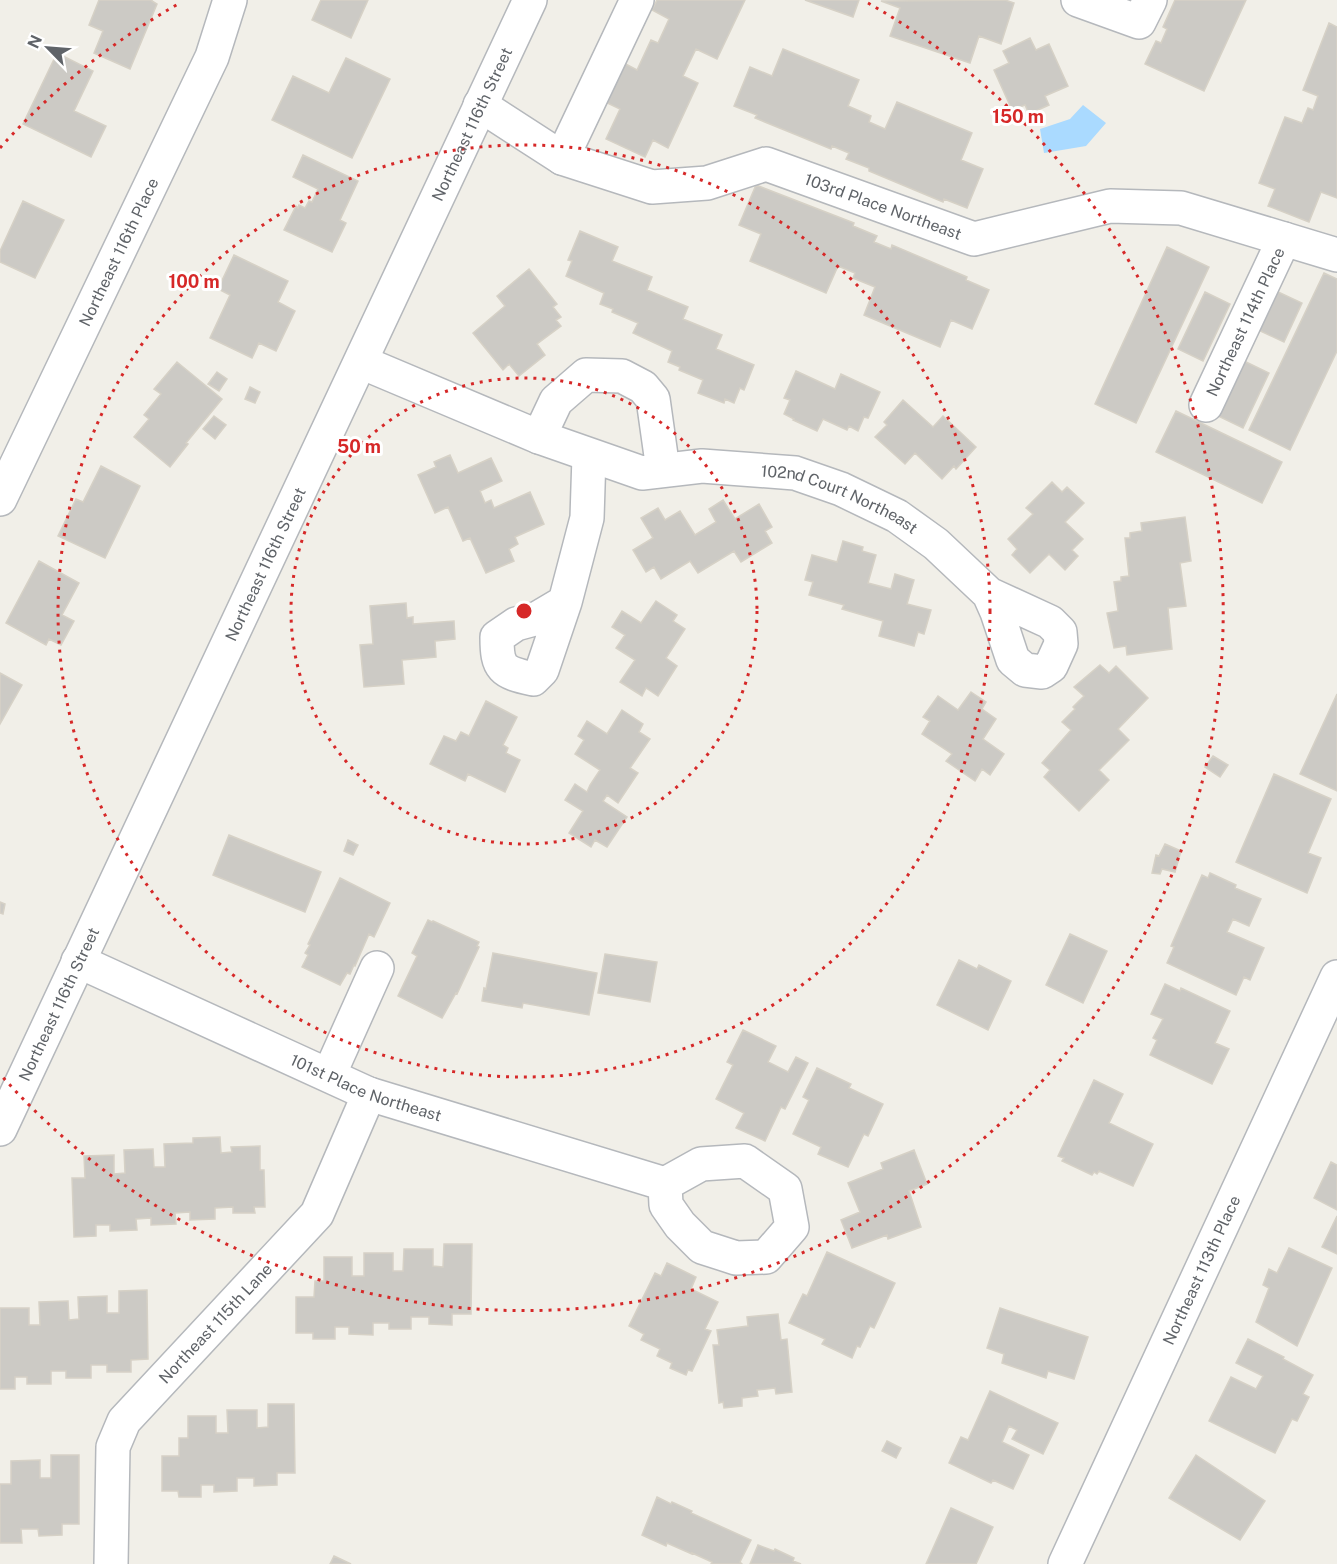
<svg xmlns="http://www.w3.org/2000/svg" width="1337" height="1564" font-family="'Public Sans',sans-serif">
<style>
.water{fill:#aadaff}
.building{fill:#cccac5;stroke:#d6d1c6;stroke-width:1.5}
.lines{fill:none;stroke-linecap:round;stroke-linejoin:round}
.minor-casing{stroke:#b5b8bc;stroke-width:36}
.minor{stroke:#fff;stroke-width:33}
.ring{fill:none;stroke:#d62828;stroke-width:3;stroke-dasharray:3 6}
.labels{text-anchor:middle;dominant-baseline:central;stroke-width:6;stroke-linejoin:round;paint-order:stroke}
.street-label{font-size:16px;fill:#5f6368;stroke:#fff}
.centre{fill:#d62828;stroke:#fff;stroke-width:3}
.ring-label{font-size:18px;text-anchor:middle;font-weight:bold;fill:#d62828;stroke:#fff;stroke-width:6;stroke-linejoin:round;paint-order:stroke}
</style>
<rect width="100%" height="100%" fill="#f1efe8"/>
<path class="water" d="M1083 105 1106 123 1086 146 1044 153 1040 129 1070 119Z"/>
<path class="building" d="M99 0H152V1L157 4 130 69 94 53 103 31 89 25Z
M321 0H368L351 38 312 20Z
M657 0H745L717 59 696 49 683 76 698 83 668 148 653 140 645 157 606 139 620 109 603 101 622 62 637 70 651 40 658 43 669 19 652 10Z
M805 0H859L853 17Z
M1005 0 1014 3 1001 44 979 36 970 63 890 36 900 8 881 1Z
M1175 0H1246L1204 91 1145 64 1156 41 1161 43 1167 29 1163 27Z
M1329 23 1337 27V198L1321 192 1309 222 1268 206 1275 189 1259 183 1285 117 1302 123 1308 108 1313 110 1318 96 1303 90Z
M1030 38 1036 50 1049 44 1068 86 1045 96 1049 105 1029 114 1025 105 1012 110 994 70 1009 63 1003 51Z
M783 49 859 80 848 106 871 116 869 122 885 129 897 102 972 133 961 160 983 169 967 208 944 199 943 202 869 171V168L846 159 849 153 832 146 831 149 755 118 757 115 734 106 750 67 772 76Z
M57 53 93 71 74 111 106 126 91 157 23 124Z
M346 58 390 79 352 158 272 120 293 76 329 93Z
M303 155 358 181 340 220 346 223 332 252 284 230 296 206 298 208 299 205 305 208 309 201 312 202 318 189 293 177Z
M756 185 854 223 853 226 877 236 874 242 891 249 892 245 967 277 966 280 989 290 972 329 951 320 940 347 864 315 875 287 853 278 855 273 838 266 826 293 750 261 761 234 739 225Z
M23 201 64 220 35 278 0 262V251Z
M580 231 618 247 612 261 652 277 647 290 688 307 683 319 722 335 716 349 754 365 744 390 740 388 734 403 725 399 724 403 698 393 703 380 679 370 680 367 668 362 672 351 633 333 638 323 612 312 613 309 600 304 604 293 566 276 572 261 568 260Z
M1167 247 1209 267 1136 423 1095 404Z
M234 255 288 281 278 302 295 311 276 351 259 343 252 358 210 338 230 295 218 289Z
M529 269 557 304 553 307 561 317 556 320 561 326 537 344 545 355 519 376 509 364 503 370 473 333 505 306 497 296Z
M1324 273 1337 279V351L1290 450 1249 430Z
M1276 291 1302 303 1284 342 1258 330Z
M1205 292 1230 304 1203 361 1178 349Z
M1244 361 1269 373 1243 428 1218 416Z
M177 362 222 399 186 443 188 444 170 467 134 437 149 419 144 415 161 394 154 389Z
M796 371 835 389 841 374 880 392 868 418 864 417 858 431 849 426 847 430 823 419 817 431 793 420 794 419 784 414 790 400 784 398Z
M217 372 227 379 219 391 208 384Z
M250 387 260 392 255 403 245 399Z
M903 400 933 427 943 416 976 447 956 469 954 466 942 479 915 453 905 464 875 437 887 425 884 422Z
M1176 411 1282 462 1262 503 1156 452Z
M214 416 226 425 215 439 203 429Z
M450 455 458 473 491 458 502 481 480 491 485 503 491 500 494 508 530 492 544 524 515 537 518 544 509 549 514 561 486 573 470 538 463 541 448 507 435 513 418 475 436 467 434 462Z
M101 466 140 486 105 558 58 536 76 499 83 502Z
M1052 482 1062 492 1067 487 1084 503 1065 522 1083 539 1072 550 1078 556 1065 570 1049 554 1030 573 1012 555 1017 549 1008 539 1033 514 1026 508Z
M723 500 735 519 759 504 772 527 765 531 772 543 741 562 734 551 698 573 690 561 661 579 654 567 646 572 633 550 653 538 641 518 658 508 665 520 680 511 695 535 716 522 709 509Z
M1185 517 1191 561 1180 563 1186 606 1168 608 1172 649 1127 655 1126 646 1114 648 1107 613 1118 611 1114 582 1121 581V577L1129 576 1125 538H1130V533L1142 531 1141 523Z
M843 541 863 547 862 551 876 555 868 583 891 589 895 574 914 580 907 604 931 610 924 634 918 632 914 646 879 636 883 621 842 609 844 605 809 595 813 582 805 580 812 555 837 562Z
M39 561 79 583 62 615 74 621 61 645 49 639 46 645 6 623Z
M656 601 677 615 673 621 685 629 666 658 677 666 658 696 646 688 642 696 620 682 635 660 616 648 625 635 612 627 622 611 641 623Z
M406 603 407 618 413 617V624L454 621 455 639 435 641 436 657 402 660 404 684 364 687 360 645 373 644 370 606Z
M1100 665 1109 673 1116 666 1148 698 1118 729 1129 740 1099 770 1109 780 1079 811 1044 777 1050 770 1042 763 1071 730 1062 722 1075 709 1073 707 1084 696 1074 687Z
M0 673 22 685 0 724Z
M971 692 986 702 982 709 996 719 983 739 1004 754 990 775 982 769 975 781 946 761 952 754 922 734 930 721 923 717 938 696 958 710Z
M1337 694V791L1300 774Z
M486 701 517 717 503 745 508 748 506 753 520 760 505 792 468 774 465 781 430 764 444 736 456 741 461 732 469 736Z
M622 710 643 724 639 732 650 739 630 768 638 773 618 803 607 795 603 801 627 817 607 847 595 840 591 847 569 833 583 811 565 800 575 784 587 792 590 785 600 770 575 754 584 740 578 736 587 721 607 734Z
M1213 756 1228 765 1220 777 1205 767Z
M1274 774 1331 799 1308 853 1321 858 1307 893 1236 862Z
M229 835 321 872 305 912 213 875Z
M348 840 358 845 353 855 344 851Z
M1165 844 1181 851 1175 872 1162 869 1160 874 1152 873 1156 855 1159 856Z
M1210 873 1236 885 1235 888 1261 899 1249 926 1233 919 1227 932 1264 948 1250 980 1244 977 1236 995 1167 963 1174 947 1171 946 1202 875 1208 878Z
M340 878 390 903 374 937 369 934 355 966 354 965 350 974 347 973 340 985 302 967 308 955 305 953 310 945 308 944Z
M0 902 5 904 3 914 0 913Z
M428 920 432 922 433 921 479 942 477 946 479 947 457 994 456 993 442 1018 398 996 417 956 412 953Z
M1070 934 1107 951 1083 1003 1046 985Z
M493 953 597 973 589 1015 523 1003 522 1008 482 1001 484 988 486 989Z
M605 954 657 962 650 1002 598 993Z
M959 960 977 969 979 965 1011 981 988 1030 937 1005Z
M1165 984 1180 991 1181 988 1230 1011 1215 1043 1229 1049 1212 1084 1150 1055 1157 1040 1153 1038 1163 1019 1151 1014Z
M743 1030 776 1046 768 1062 788 1072 796 1057 808 1063 785 1109 781 1107 765 1141 736 1128 744 1113 716 1099 733 1065 727 1062Z
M817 1068 851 1084 849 1088 883 1104 868 1136 864 1134 848 1167 818 1154 821 1147 793 1134 809 1100 803 1097Z
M1094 1080 1123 1094 1109 1123 1153 1144 1133 1186 1099 1171 1097 1174 1094 1172 1092 1175 1062 1161 1064 1158 1058 1156Z
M220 1137 221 1153 232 1152 231 1147 260 1146V1170H264L265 1207H254L255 1213H233V1207L215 1208V1219L190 1220V1212L175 1213 176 1224 151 1225V1218L136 1219 137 1230 110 1231V1225H96V1236L74 1237 72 1178H85L84 1156 114 1155V1174L125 1173 124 1150 153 1149 154 1167H165L164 1144 193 1143V1138Z
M914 1150 927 1184 909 1191 921 1227 888 1239 887 1235 852 1248 841 1220 860 1212 848 1183 883 1169 881 1163Z
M1331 1162 1337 1165V1210L1314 1198Z
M1337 1216V1254L1322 1247Z
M444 1244H472L471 1314H452V1325L429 1324V1317H411V1329H389V1323H373V1335L349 1334V1327H335V1339H313V1333H296V1297H314L315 1281H324V1257H352V1276H364V1253H393V1271H403L404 1249H433V1266L443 1267Z
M1289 1248 1332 1268 1297 1346 1256 1322 1269 1288 1263 1285 1269 1269 1277 1273Z
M827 1252 895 1283 874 1328 870 1326 860 1347 857 1346 852 1358 822 1344 825 1339 789 1323 803 1294 807 1296Z
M667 1263 696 1277 691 1289 718 1302 705 1329 711 1331 692 1371 688 1370 686 1375 670 1368 672 1363 657 1356 660 1349 641 1340 644 1334 629 1326 655 1273 661 1276Z
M147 1290 148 1359 131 1360V1372H107V1365H91V1378H66V1371H51V1384H27V1377H15V1389H0V1308H29V1325H40L39 1302 68 1301 69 1320 79 1319 78 1297 107 1296V1313H119V1291Z
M1000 1308 1088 1337 1074 1379 1048 1371 1046 1378 1002 1363 1004 1354 987 1348Z
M778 1314 781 1340 787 1339 792 1392 776 1394 775 1388 757 1390 758 1396 742 1398V1406L724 1408 723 1402 719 1403 713 1345H719L717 1330 748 1326 747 1317Z
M1248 1339 1284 1357 1283 1359 1313 1375 1303 1394 1309 1397 1297 1421 1292 1419 1275 1453 1209 1421 1231 1377 1256 1389 1263 1376 1236 1363Z
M990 1391 1058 1423 1043 1454 1012 1439 1017 1430 1009 1426 1002 1442 1029 1455 1013 1489 993 1480 991 1483 949 1463 961 1437 968 1440Z
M268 1404H294L295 1473H277V1485L254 1486V1478H237V1491L214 1492V1485H201V1497H179L178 1491H162V1456H179V1438H188V1416H216V1433H228L227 1410H257V1428L268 1427Z
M887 1441 901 1448 896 1458 882 1451Z
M51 1455H79V1524H62V1535L39 1536 38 1529H21L22 1543H0V1484H11V1461L40 1460V1478H51Z
M1196 1455 1265 1501 1240 1540 1169 1498Z
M657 1497 671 1504 672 1502 692 1511 691 1513 751 1540 740 1562 742 1564H711L712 1562 692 1553V1554L667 1543 666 1546 642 1535Z
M951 1508 993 1527 976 1564H926Z
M758 1545 774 1551 775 1549 794 1558 793 1561 801 1564H750Z
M334 1556 351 1564H330Z"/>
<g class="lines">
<defs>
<g id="minor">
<path d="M1078 0 1139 22 1150 0"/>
<path id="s1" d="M480 105 562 158 652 187 707 183 766 164 974 239 1110 206 1181 208 1337 255"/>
<path d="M562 158 637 0"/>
<path id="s2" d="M361 362 539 437 642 473 702 466 795 473 841 489 897 516 936 544 989 594 997 612 1013 660 1025 670 1042 672 1051 666 1061 644 1060 632 1050 622 989 594"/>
<path id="s3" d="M1206 405 1284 239"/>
<path d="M539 437 556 401 586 375 622 376 643 387 653 399 663 470"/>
<path id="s4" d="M0 499 212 57 230 0"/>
<path d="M565 602 542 670 533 679C502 672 497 669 497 637L516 624 538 618 565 602 587 518 589 456"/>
<path id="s5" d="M78 961 369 1094 665 1184 701 1164 745 1161 785 1189 792 1227 766 1257 736 1258 702 1247 680 1225 666 1205 665 1184"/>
<path d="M329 1075 377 968"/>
<path id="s6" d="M0 1129 530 0"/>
<path id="s7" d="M111 1564 113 1447 124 1421 317 1214 369 1094"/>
<path id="s8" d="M1065 1564 1337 977"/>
</g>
</defs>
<use href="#minor" class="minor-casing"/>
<use href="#minor" class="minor"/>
</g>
<g class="ring">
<circle cx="524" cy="611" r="233"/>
<circle cx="524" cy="611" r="466"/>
<path d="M0 148A699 699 0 0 1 180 3M868 3A699 699 0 1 1 0 1074"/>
</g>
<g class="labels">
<g class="street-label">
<text stroke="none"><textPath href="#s6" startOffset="1110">Northeast 116th Street</textPath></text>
<text stroke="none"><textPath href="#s1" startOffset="434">103rd Place Northeast</textPath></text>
<text stroke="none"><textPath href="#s4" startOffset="274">Northeast 116th Place</textPath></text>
<text stroke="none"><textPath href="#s3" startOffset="92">Northeast 114th Place</textPath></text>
<text stroke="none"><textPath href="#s2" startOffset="506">102nd Court Northeast</textPath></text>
<text stroke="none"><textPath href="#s6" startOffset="624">Northeast 116th Street</textPath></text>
<text stroke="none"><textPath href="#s6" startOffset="138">Northeast 116th Street</textPath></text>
<text stroke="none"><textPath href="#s5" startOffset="315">101st Place Northeast</textPath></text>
<text stroke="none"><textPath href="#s8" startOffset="324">Northeast 113th Place</textPath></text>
<text stroke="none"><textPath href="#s7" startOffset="279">Northeast 115th Lane</textPath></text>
</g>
</g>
<circle cx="524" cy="611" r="9" class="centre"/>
<g class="ring-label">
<text x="1018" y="123">150 m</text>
<text x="194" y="288">100 m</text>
<text x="359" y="453">50 m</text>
</g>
<g transform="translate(48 48) rotate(295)" stroke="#ffffff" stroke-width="4.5" paint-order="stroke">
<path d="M0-4.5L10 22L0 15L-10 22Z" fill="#5f6368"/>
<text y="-9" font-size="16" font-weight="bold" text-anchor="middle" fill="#5f6368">N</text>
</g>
</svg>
